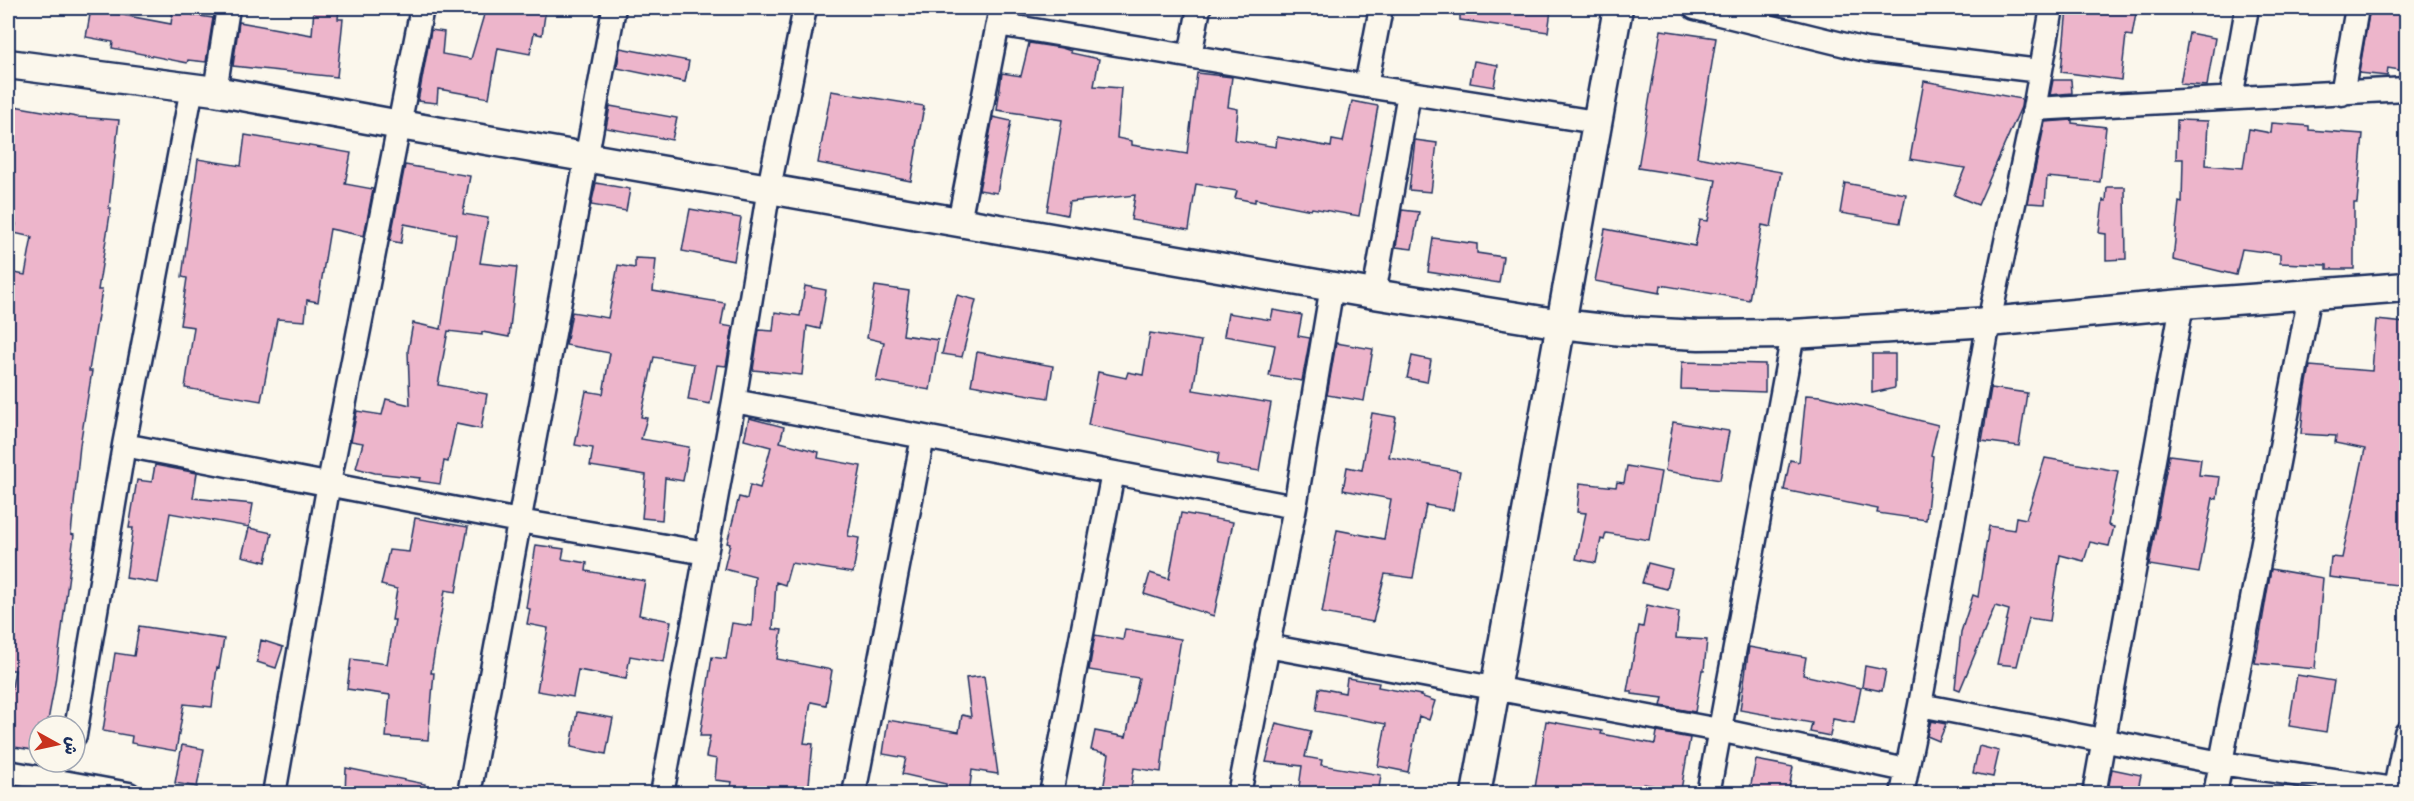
<svg xmlns="http://www.w3.org/2000/svg" width="2414" height="801" font-family="Delius,'Playpen Sans Arabic',sans-serif">
<style>
.building{fill:#edb5cb;stroke:#1b2f5e;stroke-width:1.5}
.lines{fill:none;stroke-linecap:round;stroke-linejoin:round}
.minor-casing{stroke:#1b2f5e;stroke-width:27}
.tertiary-casing{stroke:#1b2f5e;stroke-width:33}
.minor{stroke:#fbf7ec;stroke-width:22}
.tertiary{stroke:#fbf7ec;stroke-width:28}
</style>
<rect width="100%" height="100%" fill="#fbf7ec"/>
<filter id="ink" filterUnits="userSpaceOnUse"><feTurbulence type="fractalNoise" baseFrequency=".0167" numOctaves="2"/><feDisplacementMap in="SourceGraphic" scale="12" xChannelSelector="R" yChannelSelector="G"/><feConvolveMatrix kernelMatrix="1 2 1 2 8 2 1 2 1" color-interpolation-filters="sRGB"/></filter>
<g filter="url(#ink)">
<path class="building" d="M173 8H194L193 15 213 18 206 62 188 60 187 63 112 48 113 42 86 37 91 9 171 24Z
M314 8H339L338 19H343L337 77 233 66 239 22 312 35Z
M486 8H546L542 35 534 33 530 54 498 48 489 98 438 89 437 103 418 101 431 30 444 32 442 54 471 59Z
M1460 8H1531L1551 10 1548 32 1460 20Z
M2067 8H2137L2132 36 2126 35 2121 80 2061 72Z
M2370 8 2406 9V71L2388 68 2387 76 2359 73Z
M1661 30 1716 38 1697 157 1781 172 1771 227 1762 225 1749 300 1661 285 1660 293 1595 281 1605 229 1695 246 1700 220 1708 221 1716 180 1638 168Z
M2189 33 2215 38 2207 86 2180 84Z
M1029 43 1062 48 1071 51V53L1099 59 1094 86 1121 88 1117 138 1132 141V145L1187 154 1197 73 1232 77 1228 107 1238 109 1235 140 1276 147 1277 137 1331 147 1332 140 1343 142 1352 101 1378 106 1359 216 1312 208 1311 210 1255 199V202L1235 198 1237 191 1196 184 1189 230 1131 220 1135 195 1069 202 1067 215 1047 211 1062 120 997 110 1002 73 1021 76Z
M620 48 689 61 685 82 617 68Z
M1474 61 1498 65 1494 87 1470 83Z
M2053 80H2071L2072 93 2050 95Z
M1924 81 2022 99 2021 107 1978 205 1954 195 1965 168 1910 159Z
M831 91 924 106 911 181 818 163Z
M8 105 77 117 119 120 109 208H111L98 290H102L89 371H92L80 445 71 534 74 535 55 683 47 726H39V751L8 746V711L15 670H8V313L14 273 25 275 32 237 14 233 16 224H8Z
M610 106 677 118 672 140 606 128Z
M993 117 1011 121 997 193 979 190Z
M2072 120V123L2106 127 2100 182 2047 177 2045 204 2028 203 2045 122Z
M2177 120 2208 121 2206 165 2243 168 2249 129 2271 133 2272 123 2309 126V130L2363 134 2357 203H2354V269H2327V265L2280 263V254L2242 249 2236 275 2173 260 2179 202 2182 203 2183 159H2176Z
M245 135 351 153 345 184 373 189 364 236 330 229 318 302 307 300 305 321 277 319 261 401 185 388 194 327 180 325 187 278 182 277 198 159 241 166Z
M1415 140 1437 143 1431 192 1409 190Z
M405 165 470 176 463 214 488 218 480 263 517 267 509 337 482 332V335L448 331 438 385 487 394 481 429 456 424 448 462 444 461 440 484 419 481 420 478 375 473 356 468 363 443 351 441 357 411 382 415 386 399 410 405 408 351 413 323 441 329 456 234 404 224 401 243 390 241Z
M596 183 630 189 626 211 591 205Z
M1845 183 1906 194 1900 223 1840 213Z
M2107 187H2125L2126 259 2106 260V234L2099 233 2103 200 2106 201Z
M690 209 741 218 734 261 682 251Z
M1402 210 1419 212 1412 249 1396 247Z
M1433 238 1477 244V253L1503 257 1499 283 1428 272Z
M635 258 656 259 653 291 725 303 721 325 733 327 726 366 717 365 710 404 688 400 694 364 654 357 641 417 647 418 641 439 689 447 683 481 665 478 662 520 642 518 646 475 590 466 593 448 575 445 586 391 603 394 610 353 566 345 572 312 608 318 618 265 635 268Z
M805 286 826 290 820 329 807 326 802 375 753 370 759 330 773 331 775 312 800 316Z
M875 286 909 291 903 335 938 340 930 390 876 381 884 342 867 338Z
M957 295 976 300 962 357 942 354Z
M1273 310 1302 315 1298 336 1310 338 1302 381 1269 376 1275 345 1224 336 1228 313 1271 320Z
M2376 320 2406 323V586L2329 577 2331 557 2342 558 2365 449 2335 443 2336 436 2301 434 2304 399 2310 366 2372 371Z
M1150 333 1201 341 1193 390 1271 403 1259 471 1217 464 1219 453 1088 425 1098 372 1126 378 1128 372 1143 375Z
M1336 343 1373 349 1364 401 1327 395Z
M977 352 1053 366 1048 398 971 385Z
M1872 354H1895V388L1872 393Z
M1412 356 1431 360 1427 382 1407 378Z
M1682 362 1765 364V392L1681 389Z
M1991 388 2027 393 2019 446 1982 441Z
M1806 395 1821 396 1938 425 1931 455 1933 456 1926 520 1877 513 1878 509 1784 490 1790 460 1799 462Z
M1372 413 1396 417 1389 457 1460 471 1453 510 1426 505 1413 578 1385 574 1373 622 1322 613 1337 530 1384 539 1391 499 1343 490 1347 467 1362 470Z
M749 418 784 427 780 442 819 452 818 458 861 466 848 536 859 538 853 573 791 563 785 585 776 582 773 629 782 630 777 659 832 670 826 705 811 702 804 743 813 744 808 794H729L732 782 715 780 717 759 706 757 710 736H700L712 657 726 659 732 623 752 626 755 577 724 569 730 544 727 543 739 497 747 499 750 485 760 488 771 447 744 440Z
M1673 422 1729 431 1720 480 1665 471Z
M2169 455 2201 459 2199 475 2220 477 2217 499 2213 498 2199 573 2149 565Z
M2045 458 2118 471 2108 525 2114 527 2109 546 2090 542 2084 561 2060 555 2050 621 2029 618 2017 666 1997 664 2009 610 1995 606 1960 690 1955 688 1961 632 1973 595 1978 597 1989 526 2014 530 2016 517 2026 519Z
M155 465 197 473 193 498 253 504 249 527 170 513 158 583 126 578 133 528H129L137 480 152 482Z
M1627 466 1661 472 1649 540 1606 533 1604 540 1601 539 1596 563 1576 559 1586 513 1577 512 1580 483 1616 487 1617 482 1624 483Z
M1181 513 1233 522 1214 616 1144 594 1150 573 1169 579Z
M415 518 468 527 456 592 445 590 431 673H434L428 740 386 737 390 695 347 689 351 659 387 664 395 620H392L397 589 381 585 389 550 409 552Z
M249 528 272 533 266 562 242 556Z
M536 545 564 549 562 559 587 563 586 571 645 581 639 615 671 621 664 662 630 656 626 679 578 670 573 697 537 691 548 628 527 624 530 609 526 608Z
M1648 563 1672 569 1667 589 1642 583Z
M2271 569 2323 578 2315 669 2255 663Z
M1647 605 1679 612 1676 638 1707 640 1704 670H1702L1695 712 1661 706 1663 698 1632 694V691H1627L1639 626 1643 627Z
M139 626 224 639 219 668 217 667 212 707 184 704 176 751 131 743 132 736 103 731 115 653 134 656Z
M1125 629 1181 639 1166 727 1161 772 1134 768 1130 794 1103 790 1109 754 1091 750 1095 731 1126 737 1139 678 1089 670 1095 635 1123 640Z
M261 640 283 647 276 668 257 662Z
M1749 647 1806 657 1803 675 1861 688 1854 723 1833 719 1830 736 1810 732 1812 723 1740 710Z
M1865 666 1886 670 1882 691 1862 687Z
M2297 675 2334 681 2326 732 2289 726Z
M984 676 998 774 972 770 969 794H945L946 784 902 774 906 758 883 754 888 720 959 732 962 715 971 717 966 678Z
M1347 678 1379 683 1378 687 1421 695 1420 696 1435 701 1429 720 1419 716 1408 772 1378 766 1386 724 1316 711 1319 688 1345 693Z
M577 712 613 718 606 754 571 747Z
M1546 721 1602 731 1601 734 1655 744 1657 732 1690 738 1681 790 1644 784 1643 794H1534Z
M1931 721 1946 724 1939 741 1927 736Z
M1276 723 1311 731 1305 757 1322 760 1321 765 1381 775 1378 794H1334L1317 791 1316 794H1298L1302 766 1266 762Z
M182 745 204 749 197 787 175 783Z
M1979 746 1999 751 1993 777 1973 773Z
M1756 760 1793 767 1788 794H1749Z
M346 768 425 784 424 794H345Z
M2112 769 2141 775 2137 794 2108 790Z"/>
<g class="lines">
<defs>
<path id="minor" d="M1695 8 1866 50 2040 71
M998 24 1366 86 1596 122
M1190 56 1199 8
M1366 86 1381 8
M215 91 228 8
M2342 94 2357 8
M2231 98 2247 8
M2034 109 2406 89
M959 222 1001 8
M1374 294 1409 93
M734 401 1295 507
M124 445 519 521 706 553
M1267 646 1719 730 1906 770
M1920 705 2221 763 2406 791
M75 735 124 445 192 88
M8 772 129 794
M274 794 329 483 422 8
M469 794 614 8
M662 794 734 401 769 188 805 8
M854 794 923 437
M1051 794 1113 473
M1239 794 1295 507 1332 286
M1708 794 1793 334
M1902 794 1920 705 1989 322 2034 109 2052 8
M2094 794 2182 304
M2215 794 2310 294
M2394 794 2406 733"/>
<path id="tertiary" d="M8 64 215 91 400 125 1374 294 1561 324 1622 331 1699 335 1793 334 1989 322 2182 304 2406 287
M1476 794 1618 8"/>
</defs>
<use href="#minor" class="minor-casing"/>
<use href="#tertiary" class="tertiary-casing"/>
<use href="#minor" class="minor"/>
<use href="#tertiary" class="tertiary"/>
</g>
</g>
<rect width="2414" height="801" fill="none" stroke="#fbf7ec" stroke-width="30"/>
<rect x="15" y="15" width="2384" height="771" fill="none" stroke="#1b2f5e" stroke-width="2" filter="url(#ink)"/>
<g transform="translate(57 744) rotate(98)"><circle r="28" fill="#fbf7ec" stroke="#a1a7b3" stroke-width="1.5"/>
<path d="M0-4.5L10 22L0 15L-10 22Z" fill="#c8321e"/>
<text y="-9" font-size="16" font-weight="bold" text-anchor="middle" fill="#1b2f5e">ش</text>
</g>
</svg>
